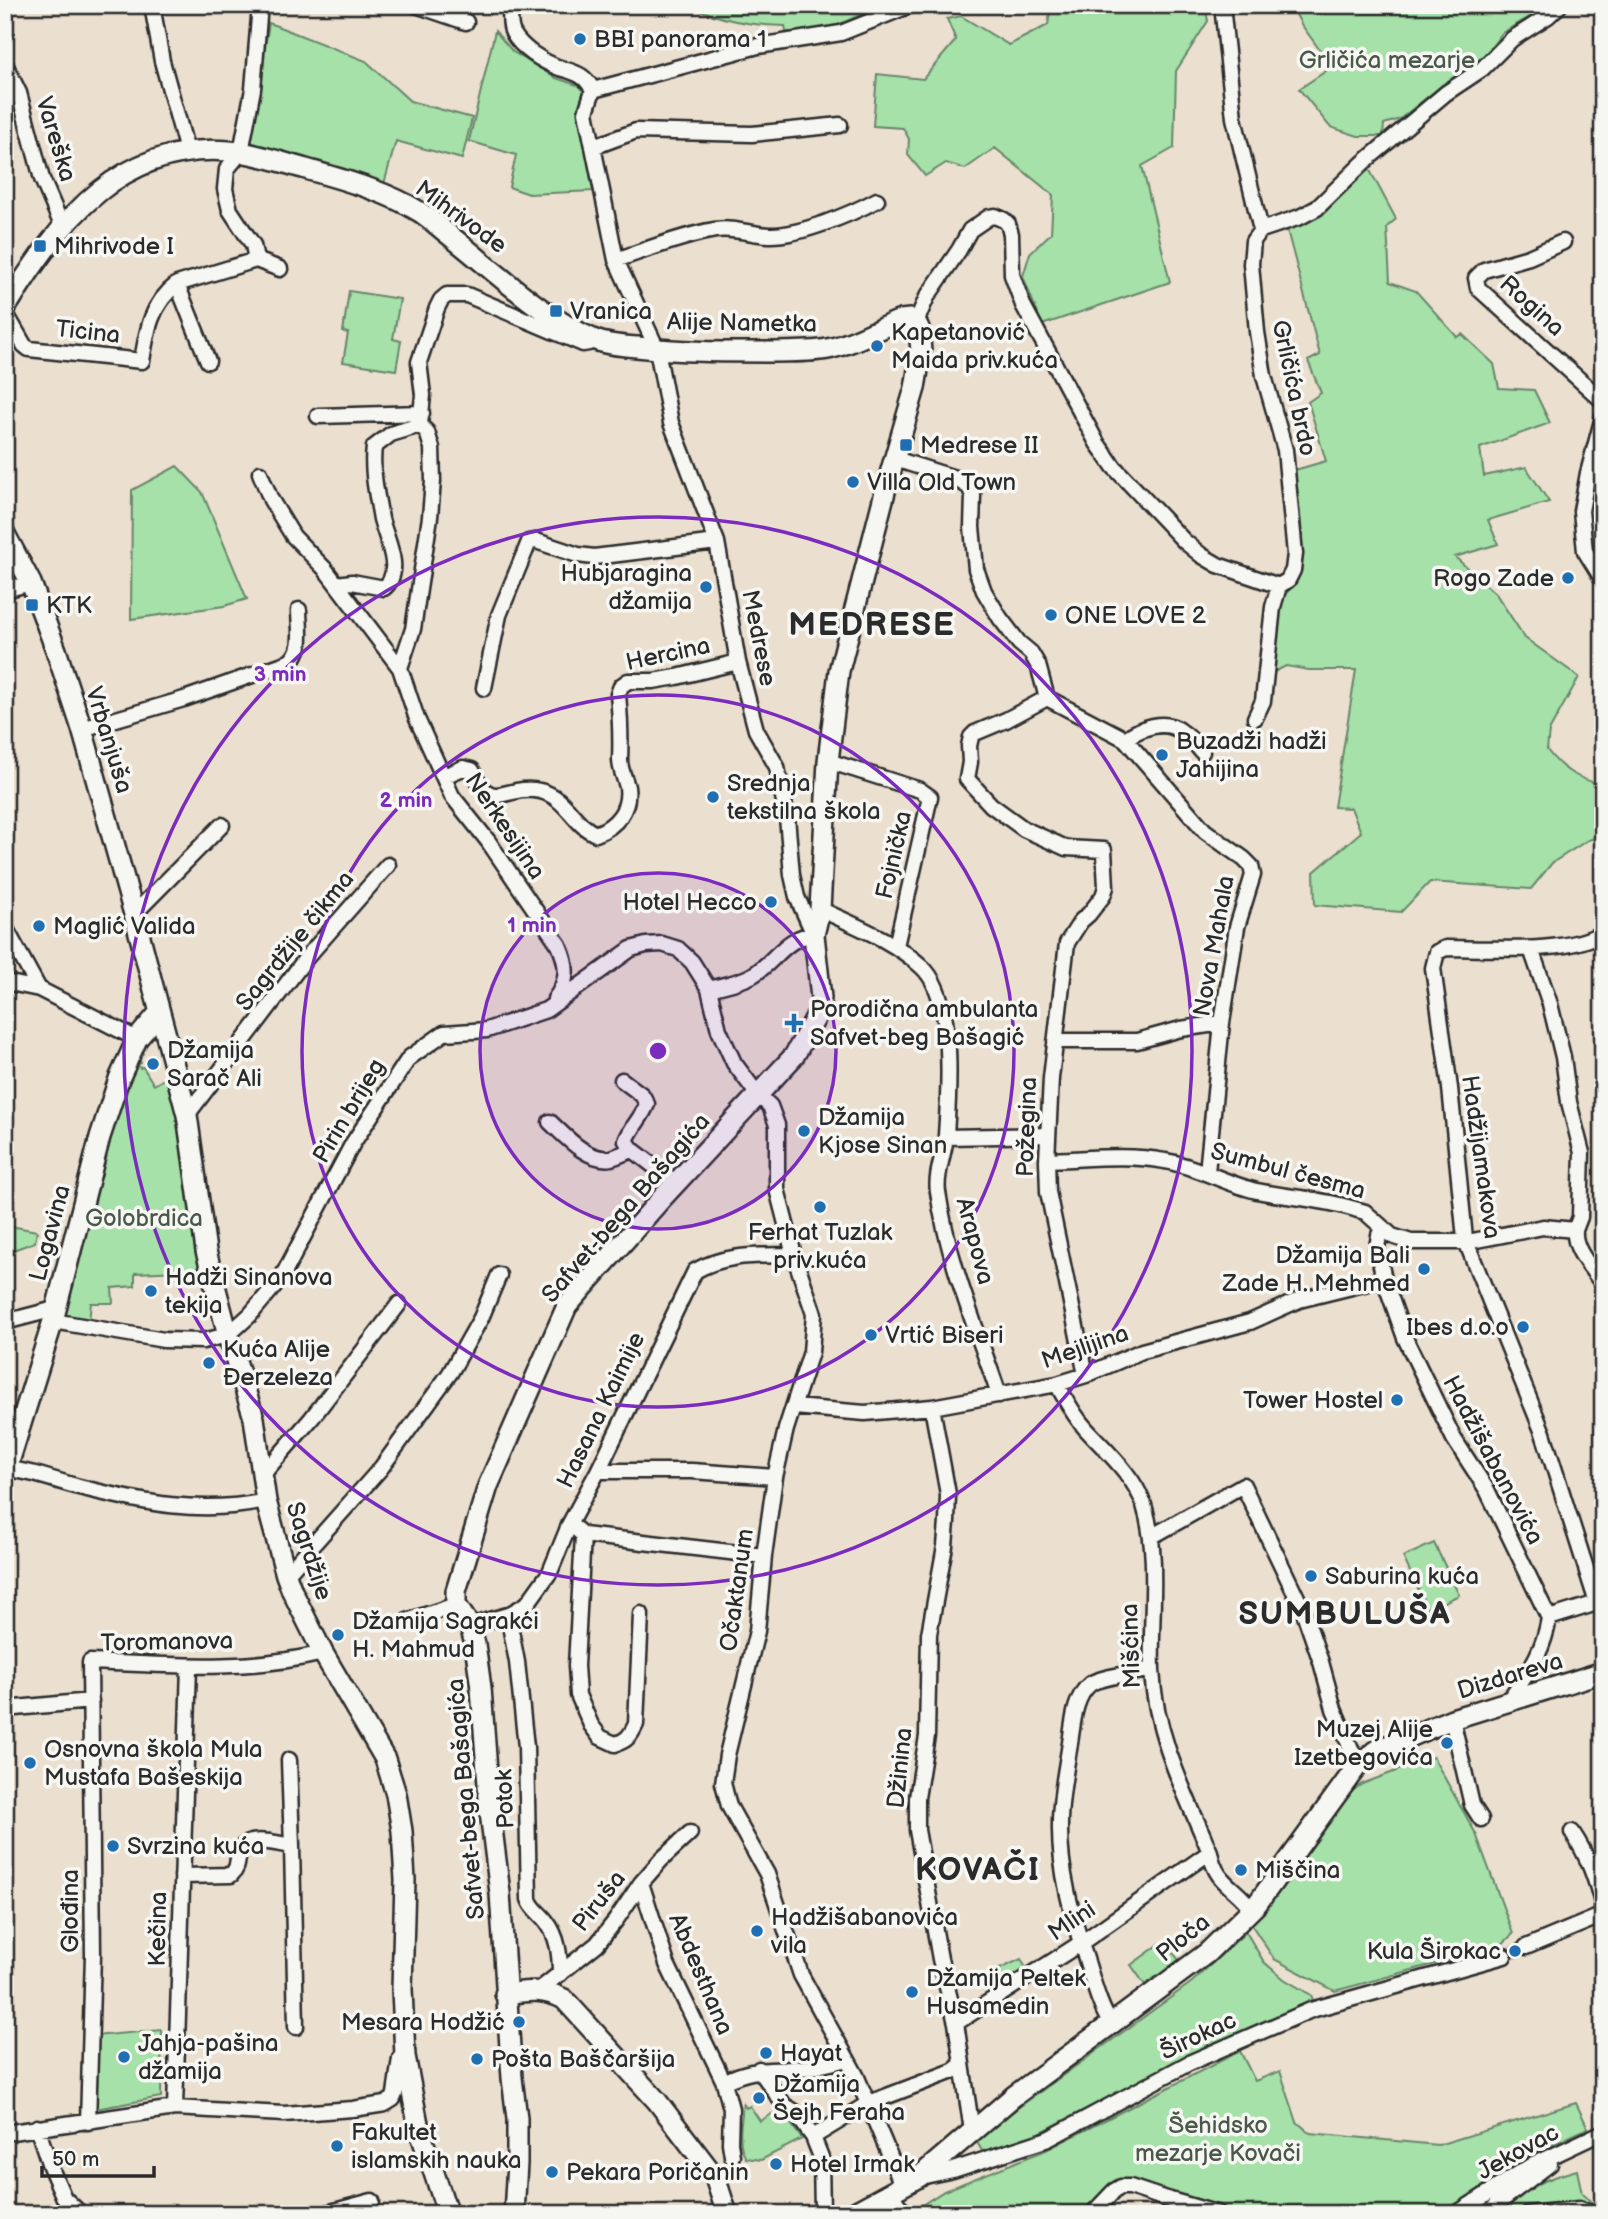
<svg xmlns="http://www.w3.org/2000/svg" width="1608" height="2219" font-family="'Balsamiq Sans',sans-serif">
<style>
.green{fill:#a5e1a8;stroke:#68866a;stroke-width:2}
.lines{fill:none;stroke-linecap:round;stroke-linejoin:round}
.street-tunnel{stroke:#c5bbaf;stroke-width:14;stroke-dasharray:14 7;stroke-linecap:butt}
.street-casing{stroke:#2b2b2b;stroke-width:19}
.secondary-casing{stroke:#2b2b2b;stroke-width:24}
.street{stroke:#f6f6f2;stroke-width:14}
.secondary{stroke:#f6f6f2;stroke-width:19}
.ring{fill:none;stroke:#7b2cbf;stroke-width:3.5}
.poi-dot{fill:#1f6fb2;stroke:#f6f6f2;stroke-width:2.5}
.labels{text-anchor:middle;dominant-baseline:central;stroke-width:7;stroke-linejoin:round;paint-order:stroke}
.poi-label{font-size:24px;fill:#2b2b2b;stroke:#f6f6f2;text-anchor:start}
.park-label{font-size:24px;fill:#4a584a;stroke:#f6f6f2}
.street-label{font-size:24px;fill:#2b2b2b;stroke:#f6f6f2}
.district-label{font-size:32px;font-weight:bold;letter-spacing:2px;fill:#2b2b2b;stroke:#f6f6f2}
.centre{fill:#7b2cbf;stroke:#f6f6f2;stroke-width:3.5}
.ring-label{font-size:21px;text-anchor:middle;font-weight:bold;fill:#7b2cbf;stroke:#f6f6f2;stroke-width:7;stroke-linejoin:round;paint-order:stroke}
</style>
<rect width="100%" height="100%" fill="#ebdfd0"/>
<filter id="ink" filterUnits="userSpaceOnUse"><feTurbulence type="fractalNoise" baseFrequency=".0143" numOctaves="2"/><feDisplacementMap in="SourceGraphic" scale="14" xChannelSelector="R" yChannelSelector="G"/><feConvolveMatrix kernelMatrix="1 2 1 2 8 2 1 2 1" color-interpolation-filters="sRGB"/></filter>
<g filter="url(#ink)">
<path class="green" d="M686 5H882L829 29 808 32H786L785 26C745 25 723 20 686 5Z
M1051 5H1205L1208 21 1176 71 1174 148 1142 166 1170 282 1042 325 1023 276 1030 253 1051 233 1053 195 995 148 965 169 946 163 925 176 908 155 909 139 903 128 873 126 877 74 923 79 956 40 947 19 961 16 1009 45 1048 25Z
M1291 5H1545L1538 12 1502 33 1480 62 1446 82 1400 119 1384 124 1383 136H1358L1330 127 1299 89 1332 67 1301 24Z
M269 23 366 61 410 101 472 118 462 159 396 141 384 184 253 146 250 135Z
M495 31 513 52 556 78 586 88 580 114 593 191 529 194 509 187 516 155 469 141Z
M1366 163 1396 219 1387 227 1390 282 1416 291 1457 337 1462 334 1494 364 1499 388 1534 390 1550 423 1480 448 1484 476 1526 467 1549 502 1488 520 1498 544 1455 557 1496 594 1525 638 1579 677 1549 731 1547 750C1562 770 1578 779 1603 785V836L1588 840 1552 863 1531 889 1430 882 1401 912 1315 905 1314 872 1361 832 1351 808 1334 807 1356 670H1309L1286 666 1274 672C1275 649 1271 617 1284 596 1291 587 1300 582 1301 569 1305 537 1298 502 1295 470L1326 461 1308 402 1321 393 1308 361 1320 355 1286 226Z
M349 291 400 299 393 339 401 341 396 370 343 362 348 333 343 332Z
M177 466 202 492 247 599 224 606 131 619 132 490Z
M138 1057 141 1063 138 1065 140 1068 143 1067 154 1085 172 1074 205 1270 135 1273V1286L112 1288 113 1303H91L89 1322 64 1316 113 1120Z
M5 1225 37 1231 35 1242 5 1253Z
M1434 1543 1459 1595 1428 1610 1403 1557Z
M1433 1757 1476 1834 1513 1934 1500 1946 1335 1991 1274 1959 1251 1924 1351 1792 1362 1784Z
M1246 1932 1264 1962 1284 1979 1311 1995 1313 2000 1210 2045 1032 2137 984 2154 975 2139 1192 1982Z
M1164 1941 1182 1964 1148 1989 1131 1965Z
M1021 1959 1029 1974 993 1997 983 1977Z
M162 2030 161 2097 90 2110 94 2036Z
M1240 2051 1255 2081 1280 2071 1297 2122 1310 2133 1438 2145 1576 2103 1588 2128 1524 2158 1442 2214H1237L1115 2183 1104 2189 1086 2214H922L919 2207 944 2191 1046 2150Z
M743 2103 746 2108 750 2106 760 2121 780 2109 802 2139 761 2160 746 2158C736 2144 742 2119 743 2103Z
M1577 2170 1582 2194 1601 2210C1573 2197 1547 2204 1518 2211L1511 2210 1512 2200C1532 2185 1553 2176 1577 2170Z"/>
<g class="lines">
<path class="street-tunnel" d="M1504 1956 1526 1947"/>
<defs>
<path id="street" d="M152 5 162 61 187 151
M260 5 253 89 241 152 227 169 225 189 230 210 253 245 256 260 280 269
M416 5 466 22
M511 5C510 14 509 25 513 33 521 48 542 61 557 67 575 73 584 73 593 90
M1222 5 1234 118 1261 230
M5 64 19 93 42 179 63 228
M593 147 636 131 752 134 840 125
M1563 242 1529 257 1484 270 1476 278 1478 288 1603 401
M616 260C646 250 684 235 715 230 734 227 750 234 769 235 799 236 851 214 877 200
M177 284 208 361
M5 312 24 345 29 349 142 361C147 330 151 304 177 284L256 260
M916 322 927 297 959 250 970 230 989 217 995 216 1004 220 1008 224 1011 234 1012 275 1023 305 1097 443 1114 467 1184 541 1201 555 1218 565 1279 586
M318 416 422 413
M1603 417 1588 473 1581 511 1585 551 1603 580
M420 425 423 395 419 362 437 308 441 300 447 295H467L583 344 589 343
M895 459 955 478 969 487 973 495 972 527 976 569 984 591 1000 618 1019 643 1031 653 1038 665 1047 698
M260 473 271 500 293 536 325 569 400 668 417 719 452 796 488 841 559 945C568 965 569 980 555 999
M337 584 352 582 384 588C404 571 386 539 381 519 377 496 371 471 374 447L391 434 420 425 427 432 432 448 433 481 430 517 413 629 400 668
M5 590 31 583
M484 688 499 615 529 542 536 541 578 555 594 557 717 542
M1047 698 1006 720 975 733 971 737 969 746 970 762 967 779 991 805 1024 829 1066 848 1104 850 1106 887 1103 896 1089 914 1081 921 1067 943 1051 1078 1047 1160 1048 1192 1086 1375
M1047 698 1125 739 1205 831 1244 859 1251 866 1253 875 1237 927 1222 1023 1207 1172
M1255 718 1263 701 1273 607 1279 586 1288 580 1293 570 1295 554 1285 450 1264 376 1257 332 1251 264 1253 241 1261 230 1300 217 1317 208 1363 163 1446 93 1482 69 1512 39 1548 16 1560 5
M82 729 184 699 289 662C305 651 299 628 299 610
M1125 739C1140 728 1165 718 1182 732 1190 737 1196 745 1202 752
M828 761 920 790 930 797 896 946
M444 776 463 768 472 770C492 816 505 783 540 791 567 797 573 825 596 834 616 826 630 810 627 787 625 778 620 770 620 760 621 738 620 716 618 694L621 686 628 681H653L677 677 738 662
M820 909C855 926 893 940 921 966 956 997 949 1091 946 1135 945 1153 935 1174 938 1192 948 1262 977 1329 999 1395
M134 914 222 825
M5 927 39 989
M1531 949 1550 1004 1563 1057 1569 1102 1582 1153 1580 1217 1575 1230
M5 982 39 989 137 1039
M709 989 719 1030 734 1063 758 1095 770 1106 777 1125V1189L794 1255 814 1314 811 1352 786 1429 775 1477 764 1556 757 1631 727 1755 723 1783 729 1806 767 1874 801 1975 856 2075 902 2185
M1055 1041H1137L1181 1029 1222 1023
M622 1080 642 1095 647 1104C642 1118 631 1127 626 1141L633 1150 676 1183
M187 1115 307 957 388 865
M550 1122C565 1136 588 1162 611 1158 618 1156 626 1152 633 1150
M946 1137 1048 1135
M1047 1160C1086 1159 1126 1154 1165 1161 1197 1166 1226 1184 1257 1191 1291 1198 1325 1199 1358 1210L1365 1212 1392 1236 1411 1242H1467L1543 1227 1575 1230C1573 1249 1591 1267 1601 1282
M1383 1229 1379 1235 1377 1248 1384 1279 1405 1338 1454 1439 1487 1490 1549 1618C1543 1655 1527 1673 1507 1703
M53 1321 164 1340 203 1341 228 1335 250 1315 282 1277 353 1143 409 1058 444 1033 487 1030 546 1010 631 949 646 945 662 944 678 949 692 962 709 989C723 985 738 983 751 976 774 964 786 935 814 935L797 897 792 875 787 817 777 767 756 730 738 662 717 542 671 423 657 349 616 260 586 112 593 90 758 46 841 33 911 5
M5 1322 55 1309
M1057 1384C1066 1400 1073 1415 1086 1429 1106 1451 1134 1475 1144 1505 1160 1557 1150 1616 1152 1670 1155 1735 1185 1793 1210 1852 1216 1885 1236 1886 1252 1910
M794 1407 865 1413 932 1407 1057 1384 1086 1375 1142 1351 1250 1322 1299 1300 1384 1279
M932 1407 948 1494 947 1522 945 1546 929 1634 927 1736 917 1798V1830L940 1959 956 2023 972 2131
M5 1469C29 1470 56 1481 79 1487 143 1503 200 1515 266 1501
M598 1471H692L775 1477
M263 1474 311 1419 399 1304
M576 1529 583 1535 764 1556
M583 1535 576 1666 578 1695 591 1725 600 1737 615 1744C627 1741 631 1735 636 1724L641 1614
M1151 1537 1243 1485 1303 1610 1321 1662 1334 1709 1358 1765
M286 1575 381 1468 450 1373 481 1318 499 1275
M1597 1603 1543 1433 1465 1239 1450 1088 1433 968 1437 952 1446 948C1483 948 1576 955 1603 931
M508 1615 517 1662 526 1747 529 1899C532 1909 540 1913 546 1921 558 1936 560 1955 560 1974
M1549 1618 1597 1603 1602 1609
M407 1621 456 1605
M470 1626 508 1615 527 1604 550 1572 570 1523 598 1471 695 1271C726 1253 760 1256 794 1255
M5 1709 91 1701
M1452 1719 1472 1805 1481 1819
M289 1760 292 1846
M1572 1832C1588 1856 1596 1879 1603 1907
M182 1876 231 1875C241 1865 235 1859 241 1849 249 1835 279 1844 292 1846L296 2027
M641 1883 667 1964 724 2082 731 2109 730 2143 732 2156
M1526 1947 1603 1915
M539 1990 597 1944 616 1920 641 1883 661 1860 690 1833
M956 2023 1081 1943 1210 1852
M1111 2024C1099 2006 1093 1980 1086 1959 1072 1915 1059 1870 1060 1823 1060 1796 1066 1770 1070 1743 1073 1725 1074 1697 1090 1684 1099 1677 1140 1672 1152 1669
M759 2069 784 2105 795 2112 813 2137 821 2157 822 2214
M724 2082C755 2066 770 2072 802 2068 817 2067 831 2063 846 2059
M175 2108 189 1666
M88 2122 93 1955 90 1662C167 1665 247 1672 323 1653
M37 2127 50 2166 64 2198 81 2214
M5 2133 175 2108 284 2114 353 2109 385 2104 393 2099 395 2094 400 2058 405 2056
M813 2137 869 2103 953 2071 961 2065
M920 2177 953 2170 1048 2139 1189 2063 1311 2010 1504 1956
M890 2193 905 2214
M323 2214 372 2201
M1092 2214 1114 2191 1121 2187H1130L1163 2198 1219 2214
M1456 2214 1529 2167 1603 2132
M1490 2214 1497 2204 1550 2164
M1528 2214 1579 2209 1596 2214"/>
<path id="secondary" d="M5 309C60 220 123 137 239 152 262 155 284 163 306 169 344 180 386 191 420 212 431 219 442 230 453 238 497 273 542 317 595 340 608 345 623 346 637 347 680 352 725 352 769 352 790 351 812 353 832 348 857 342 877 329 901 320L910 319 916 322 919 328 921 352 915 388 887 484 839 671 828 761 820 909 814 935 821 998 817 1015 794 1056 663 1197 567 1306 488 1486 456 1591V1605L470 1626 475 1644 481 1688 490 1812 500 1893 512 2078 517 2118V2163L514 2214
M5 534 31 583 56 650 82 729 134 914 187 1115 206 1251 228 1335 254 1418 266 1501 286 1575 292 1591 323 1653 385 1759 396 1794 402 1831 405 1880 402 1989 405 2056 419 2129 448 2214
M5 1475 53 1321 100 1137 119 1079 137 1039 159 1013
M505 1994C529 1991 542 1988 564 1999L657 2101 715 2177 727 2214
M851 2214 919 2177 1014 2096 1207 1953 1257 1904 1358 1765 1375 1751 1452 1719 1603 1672"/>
</defs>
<use href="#street" class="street-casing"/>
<use href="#secondary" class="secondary-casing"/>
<use href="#street" class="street"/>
<use href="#secondary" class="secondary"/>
</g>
</g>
<circle cx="658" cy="1051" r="178" fill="#7b2cbf" fill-opacity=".12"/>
<g class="ring">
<circle cx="658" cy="1051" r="178"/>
<circle cx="658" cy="1051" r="356"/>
<circle cx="658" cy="1051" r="534"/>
</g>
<g class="poi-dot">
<circle cx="580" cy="39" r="7"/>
<rect x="33" y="239" width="14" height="14" rx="3.5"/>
<rect x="549" y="304" width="14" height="14" rx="3.5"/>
<circle cx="877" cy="346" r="7"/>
<rect x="899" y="438" width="14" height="14" rx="3.5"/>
<circle cx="853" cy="482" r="7"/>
<circle cx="1568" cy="578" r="7"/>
<circle cx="706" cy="587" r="7"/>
<rect x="25" y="598" width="14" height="14" rx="3.5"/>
<circle cx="1051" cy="615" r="7"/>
<circle cx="1162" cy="755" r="7"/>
<circle cx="713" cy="797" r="7"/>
<circle cx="771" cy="902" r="7"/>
<circle cx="39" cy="926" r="7"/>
<path d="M790.5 1012.5h7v7h7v7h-7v7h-7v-7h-7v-7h7z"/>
<circle cx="153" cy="1064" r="7"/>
<circle cx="804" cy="1131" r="7"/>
<circle cx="820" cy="1207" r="7"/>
<circle cx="1424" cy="1269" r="7"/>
<circle cx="151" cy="1291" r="7"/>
<circle cx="1523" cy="1327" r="7"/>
<circle cx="871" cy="1335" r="7"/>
<circle cx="209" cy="1363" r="7"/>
<circle cx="1397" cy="1400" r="7"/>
<circle cx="1311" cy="1576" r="7"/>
<circle cx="338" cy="1635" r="7"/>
<circle cx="1447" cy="1743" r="7"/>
<circle cx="30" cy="1763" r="7"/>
<circle cx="113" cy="1846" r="7"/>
<circle cx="1241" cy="1870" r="7"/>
<circle cx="757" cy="1931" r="7"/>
<circle cx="1515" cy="1951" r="7"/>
<circle cx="912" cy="1992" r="7"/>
<circle cx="519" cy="2022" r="7"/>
<circle cx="766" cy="2053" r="7"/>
<circle cx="124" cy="2057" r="7"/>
<circle cx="477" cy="2059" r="7"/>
<circle cx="759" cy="2098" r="7"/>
<circle cx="337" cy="2146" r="7"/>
<circle cx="776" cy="2164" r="7"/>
<circle cx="552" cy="2172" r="7"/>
</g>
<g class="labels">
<g class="poi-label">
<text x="594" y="39">BBI panorama 1</text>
<text x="54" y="246">Mihrivode I</text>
<text x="570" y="311">Vranica</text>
<text x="891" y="332">Kapetanović<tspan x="891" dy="28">Maida priv.kuća</tspan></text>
<text x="920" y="445">Medrese II</text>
<text x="867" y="482">Villa Old Town</text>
<text x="692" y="573" text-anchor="end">Hubjaragina<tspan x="692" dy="28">džamija</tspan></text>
<text x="1554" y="578" text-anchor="end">Rogo Zade</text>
<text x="46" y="605">KTK</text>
<text x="1065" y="615">ONE LOVE 2</text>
<text x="1176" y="741">Buzadži hadži<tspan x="1176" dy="28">Jahijina</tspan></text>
<text x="727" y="783">Srednja<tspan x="727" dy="28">tekstilna škola</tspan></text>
<text x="757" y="902" text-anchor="end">Hotel Hecco</text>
<text x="53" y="926">Maglić Valida</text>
<text x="810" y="1009">Porodična ambulanta<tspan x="810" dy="28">Safvet-beg Bašagić</tspan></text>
<text x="167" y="1050">Džamija<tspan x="167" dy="28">Sarač Ali</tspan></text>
<text x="818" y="1117">Džamija<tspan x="818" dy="28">Kjose Sinan</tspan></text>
<text x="820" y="1232" text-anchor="middle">Ferhat Tuzlak<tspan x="820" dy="28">priv.kuća</tspan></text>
<text x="1410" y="1255" text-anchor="end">Džamija Bali<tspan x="1410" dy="28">Zade H. Mehmed</tspan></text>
<text x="165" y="1277">Hadži Sinanova<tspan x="165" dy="28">tekija</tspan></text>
<text x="1509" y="1327" text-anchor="end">Ibes d.o.o</text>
<text x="885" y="1335">Vrtić Biseri</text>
<text x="223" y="1349">Kuća Alije<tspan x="223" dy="28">Đerzeleza</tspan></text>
<text x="1383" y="1400" text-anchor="end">Tower Hostel</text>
<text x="1325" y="1576">Saburina kuća</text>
<text x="352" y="1621">Džamija Sagrakći<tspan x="352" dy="28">H. Mahmud</tspan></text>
<text x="1433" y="1729" text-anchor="end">Muzej Alije<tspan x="1433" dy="28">Izetbegovića</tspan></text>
<text x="44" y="1749">Osnovna škola Mula<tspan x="44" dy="28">Mustafa Bašeskija</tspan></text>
<text x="127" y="1846">Svrzina kuća</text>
<text x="1255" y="1870">Miščina</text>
<text x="771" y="1917">Hadžišabanovića<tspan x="771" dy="28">vila</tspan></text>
<text x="1501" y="1951" text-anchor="end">Kula Širokac</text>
<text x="926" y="1978">Džamija Peltek<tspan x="926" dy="28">Husamedin</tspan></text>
<text x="505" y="2022" text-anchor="end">Mesara Hodžić</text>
<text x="138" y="2043">Jahja-pašina<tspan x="138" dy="28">džamija</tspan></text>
<text x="780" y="2053">Hayat</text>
<text x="491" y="2059">Pošta Baščaršija</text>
<text x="773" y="2084">Džamija<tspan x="773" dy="28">Šejh Feraha</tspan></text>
<text x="351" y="2132">Fakultet<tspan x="351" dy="28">islamskih nauka</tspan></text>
<text x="790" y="2164">Hotel Irmak</text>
<text x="566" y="2172">Pekara Poričanin</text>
</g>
<g class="park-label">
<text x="1387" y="60">Grličića mezarje</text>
<text x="144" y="1218">Golobrdica</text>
<text x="1218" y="2125">Šehidsko<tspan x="1218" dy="28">mezarje Kovači</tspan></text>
</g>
<g class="street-label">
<text transform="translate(56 139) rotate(73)">Vareška</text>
<text transform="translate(461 217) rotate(36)">Mihrivode</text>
<text transform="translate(1532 306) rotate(42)">Rogina</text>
<text transform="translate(742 323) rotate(1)">Alije Nametka</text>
<text transform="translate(88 332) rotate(6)">Ticina</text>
<text transform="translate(1294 388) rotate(78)">Grličića brdo</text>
<text transform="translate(759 638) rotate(79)">Medrese</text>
<text transform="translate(668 654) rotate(-12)">Hercina</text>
<text transform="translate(109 740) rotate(73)">Vrbanjuša</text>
<text transform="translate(505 826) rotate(56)">Nerkesijina</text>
<text transform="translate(894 855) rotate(-77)">Fojnička</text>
<text transform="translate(295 941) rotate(-51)">Sagrdžije čikma</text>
<text transform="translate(1214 946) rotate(-80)">Nova Mahala</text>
<text transform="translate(349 1111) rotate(-59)">Pirin brijeg</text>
<text transform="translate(1027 1127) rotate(-88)">Požegina</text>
<text transform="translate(1481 1157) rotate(82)">Hadžijamakova</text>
<text transform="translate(1288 1171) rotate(15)">Sumbul česma</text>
<text transform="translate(626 1208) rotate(-49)">Safvet-bega Bašagića</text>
<text transform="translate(50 1233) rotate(-75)">Logavina</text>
<text transform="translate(975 1241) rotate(75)">Arapova</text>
<text transform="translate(1085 1347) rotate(-19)">Mejlijina</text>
<text transform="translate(601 1410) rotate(-64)">Hasana Kaimije</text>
<text transform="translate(1493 1460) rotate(62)">Hadžišabanovića</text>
<text transform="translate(309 1551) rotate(72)">Sagrdžije</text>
<text transform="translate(737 1590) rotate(-82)">Očaktanum</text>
<text transform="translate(167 1642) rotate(-1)">Toromanova</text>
<text transform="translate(1131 1646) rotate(-92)">Mišćina</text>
<text transform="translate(1510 1676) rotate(-17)">Dizdareva</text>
<text transform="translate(900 1768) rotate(-84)">Džinina</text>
<text transform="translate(466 1799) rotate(-95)">Safvet-bega Bašagića</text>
<text transform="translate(505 1799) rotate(-92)">Potok</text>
<text transform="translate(599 1901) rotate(-52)">Piruša</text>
<text transform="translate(70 1911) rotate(-90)">Glođina</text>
<text transform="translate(1072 1921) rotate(-34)">Mlini</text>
<text transform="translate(158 1929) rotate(-89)">Kečina</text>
<text transform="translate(1183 1938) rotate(-39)">Ploča</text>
<text transform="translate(701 1974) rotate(67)">Abdesthana</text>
<text transform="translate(1198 2036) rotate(-25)">Širokac</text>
<text transform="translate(1518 2152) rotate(-29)">Jekovac</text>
</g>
<g class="district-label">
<text x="872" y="625">MEDRESE</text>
<text x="1345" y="1614">SUMBULUŠA</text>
<text x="978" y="1870">KOVAČI</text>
</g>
</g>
<circle cx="658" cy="1051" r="10" class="centre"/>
<g class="ring-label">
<text x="280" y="681">3 min</text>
<text x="406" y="807">2 min</text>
<text x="532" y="932">1 min</text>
</g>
<rect width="1608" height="2219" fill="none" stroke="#f6f6f2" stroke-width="28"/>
<rect x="14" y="14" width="1580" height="2191" fill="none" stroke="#2b2b2b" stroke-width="2.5" filter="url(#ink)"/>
<path d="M42 2166v10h112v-10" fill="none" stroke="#2b2b2b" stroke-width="3.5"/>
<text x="52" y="2166" font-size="21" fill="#2b2b2b" stroke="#f6f6f2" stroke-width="5" paint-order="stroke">50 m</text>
</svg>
